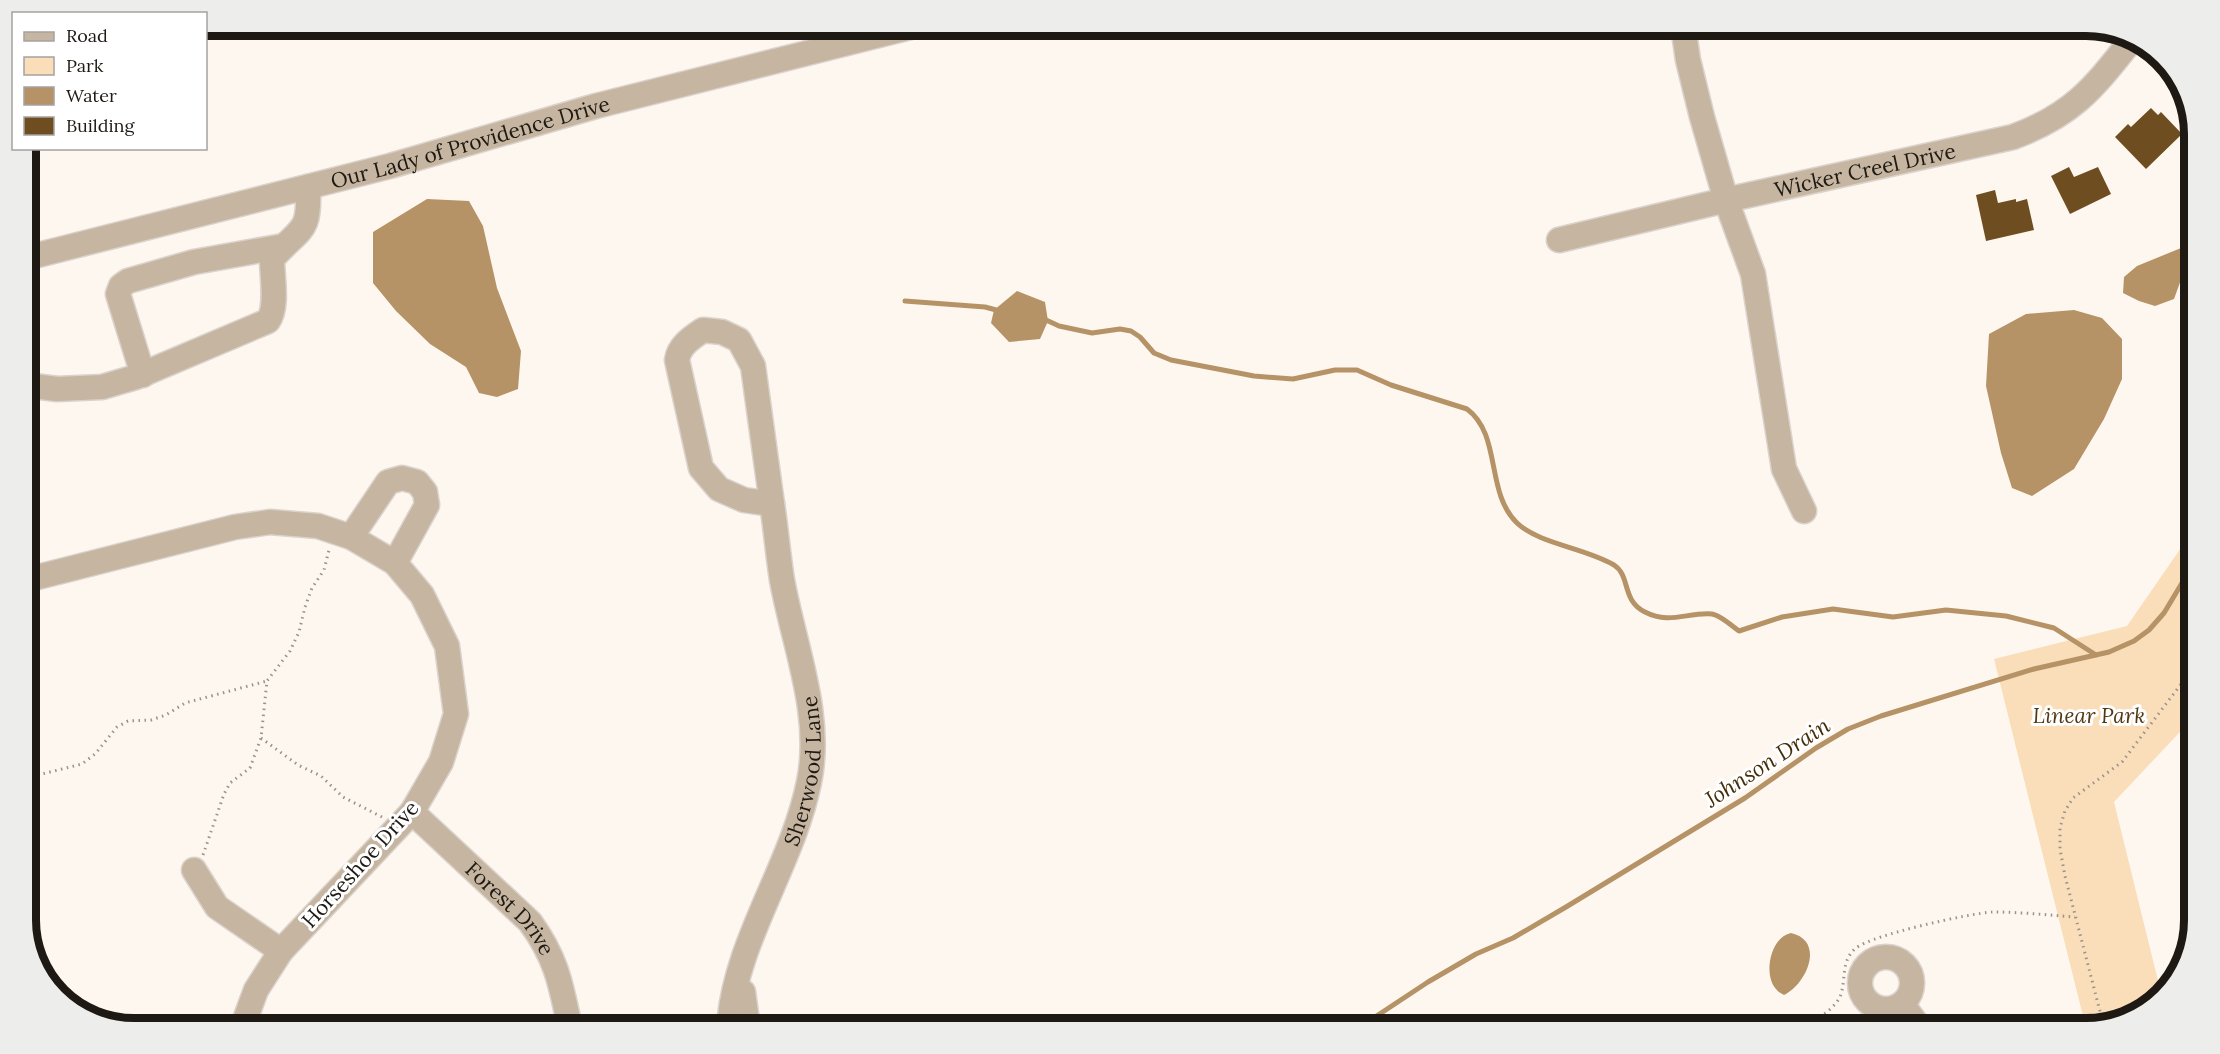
<svg xmlns="http://www.w3.org/2000/svg" width="2220" height="1054" font-family="Lora,serif">
<style>
.green{fill:#faddb9}
.water{fill:#b69366}
.lines{fill:none;stroke-linecap:round;stroke-linejoin:round}
.stream{stroke:#b69366;stroke-width:5}
.building{fill:#6e4e21}
.minor-casing{stroke:#dad3cc;stroke-width:27}
.path{stroke:#99938b;stroke-width:3;stroke-dasharray:1.5 4.5;stroke-linecap:butt}
.minor{stroke:#c5b5a1;stroke-width:24}
.labels{text-anchor:middle;dominant-baseline:central;stroke-width:6;stroke-linejoin:round;paint-order:stroke}
.street-label{font-size:21px;fill:#1e1912;stroke:#fff}
.park-label{font-size:21px;font-style:italic;fill:#513813;stroke:#fff}
.water-label{font-size:22px;font-style:italic;fill:#462d07;stroke:#fff}
.rim{fill:none;stroke:#1e1912;stroke-width:8}
</style>
<rect width="100%" height="100%" fill="#fef7ef"/>
<path class="green" d="M2194 529V717L2114 802 2161 993 2146 1010 2086 1028 1994 659 2127 626Z"/>
<path class="water" d="M427 199 469 201 483 226 497 288 521 351 518 389 497 397 479 393 466 367 430 344 396 311 373 283V232Z
M2181 248 2182 277 2174 299 2155 306 2139 301 2123 293 2124 277 2137 266Z
M1017 291 1045 302 1048 321 1040 339 1009 342 991 323 994 310Z
M2074 310 2102 318 2122 339V379L2104 419 2074 469 2032 496 2012 488 2001 453 1986 386 1989 334 2026 314Z
M1791 933C1826 941 1806 985 1784 995 1781 993 1778 992 1776 989 1763 975 1770 937 1791 933Z"/>
<g class="lines">
<path class="stream" d="M905 301 985 307 1000 311
M1044 319 1059 326 1092 333 1120 329 1131 331 1140 337 1154 353 1171 360 1254 376 1293 379 1335 370H1357L1391 385 1467 409C1502 435 1485 492 1517 523 1539 544 1586 548 1614 565 1631 576 1621 600 1645 612 1670 625 1687 612 1712 614 1720 615 1732 626 1739 631L1782 617 1833 609 1893 617 1946 610 2006 616 2054 628 2096 655
M1362 1028 1375 1017 1428 982 1476 954 1513 938 1566 907 1745 798 1816 748 1848 729 1881 716 2034 669 2109 652 2134 641 2149 630 2164 613 2194 563"/>
</g>
<path class="building" d="M2151 108 2158 115 2161 112 2182 134 2146 169 2115 137 2128 124 2131 127Z
M2069 167 2074 177 2098 167 2111 194 2070 214 2051 176Z
M1995 190 1998 203 2016 199V202L2027 199 2034 230 1986 241 1976 195Z"/>
<g class="lines">
<defs>
<g id="minor">
<path d="M1683 26 1688 60 1702 117 1726 200 1753 274 1784 469 1804 511"/>
<path id="s1" d="M1559 240 1726 200 2013 137C2075 114 2095 86 2134 37"/>
<path id="s2" d="M26 258 390 166 596 106 915 26"/>
<path d="M703 330 722 332 739 340 753 366 772 504 744 500 719 489 701 468 677 360C679 346 691 338 703 330Z"/>
<path d="M143 375 118 294 121 286 128 281 194 262 284 246"/>
<path d="M26 385 57 389 102 387 136 377 268 321C278 307 272 277 272 259 301 226 310 235 308 187"/>
<path d="M351 537 388 482 402 478 417 482 425 492 427 505 395 563"/>
<path d="M26 580 235 527 270 522 318 526 351 537 395 563 422 595 447 646 456 714 441 762 412 812 281 951 256 990 242 1028"/>
<path id="s3" d="M412 812 530 922C557 959 561 985 570 1028"/>
<path d="M194 870 217 907 281 951"/>
<circle cx="1886" cy="983" r="26"/>
<path d="M743 992 748 1028"/>
<path d="M1902 1004 1914 1020 1916 1028"/>
<path id="s4" d="M729 1028C734 942 792 867 809 782 823 715 794 646 782 580 778 555 776 529 772 504"/>
</g>
</defs>
<use href="#minor" class="minor-casing"/>
<path class="path" d="M261 738 298 765 321 776 343 797 382 817
M26 778 82 764 95 754 117 727 128 721 151 720 166 715 185 703 267 681
M203 855 224 794 230 783 250 768 261 738 267 681 290 651 299 632 305 607 312 588 324 570 329 550
M26 915 35 953
M2103 1023 2065 876 2060 849V828L2065 811 2073 798 2122 762 2194 667
M1805 1028C1816 1019 1836 1009 1841 994 1846 978 1841 960 1856 948 1872 935 1970 913 1993 912 2020 912 2048 915 2075 917"/>
<use href="#minor" class="minor"/>
</g>
<g class="labels">
<g class="street-label">
<text stroke="none"><textPath href="#s2" startOffset="459">Our Lady of Providence Drive</textPath></text>
<text stroke="none"><textPath href="#s1" startOffset="314">Wicker Creel Drive</textPath></text>
<text stroke="none"><textPath href="#s4" startOffset="270">Sherwood Lane</textPath></text>
<text transform="translate(360 864) rotate(-48)">Horseshoe Drive</text>
<text stroke="none"><textPath href="#s3" startOffset="138">Forest Drive</textPath></text>
</g>
<g class="park-label">
<text x="2089" y="715">Linear Park</text>
</g>
<g class="water-label">
<text transform="translate(1767 762) rotate(-33)">Johnson Drain</text>
</g>
</g>
<path d="M0 0H2220V1054H0ZM134 36H2086A98 98 0 0 1 2184 134V920A98 98 0 0 1 2086 1018H134A98 98 0 0 1 36 920V134A98 98 0 0 1 134 36Z" fill="#ededec" fill-rule="evenodd"/>
<path class="rim" d="M134 36H2086A98 98 0 0 1 2184 134V920A98 98 0 0 1 2086 1018H134A98 98 0 0 1 36 920V134A98 98 0 0 1 134 36Z"/>
<rect x="12" y="12" width="195" height="138" fill="#ffffff" stroke="#a5a3a0" stroke-width="1.5"/>
<rect x="24" y="32" width="30" height="9" fill="#c5b5a1" stroke="#a5a3a0" stroke-width="1.5"/>
<text x="66" y="42" font-size="18" fill="#1e1912">Road</text>
<rect x="24" y="57" width="30" height="18" fill="#faddb9" stroke="#a5a3a0" stroke-width="1.5"/>
<text x="66" y="72" font-size="18" fill="#1e1912">Park</text>
<rect x="24" y="87" width="30" height="18" fill="#b69366" stroke="#a5a3a0" stroke-width="1.5"/>
<text x="66" y="102" font-size="18" fill="#1e1912">Water</text>
<rect x="24" y="117" width="30" height="18" fill="#6e4e21" stroke="#a5a3a0" stroke-width="1.5"/>
<text x="66" y="132" font-size="18" fill="#1e1912">Building</text>
</svg>
